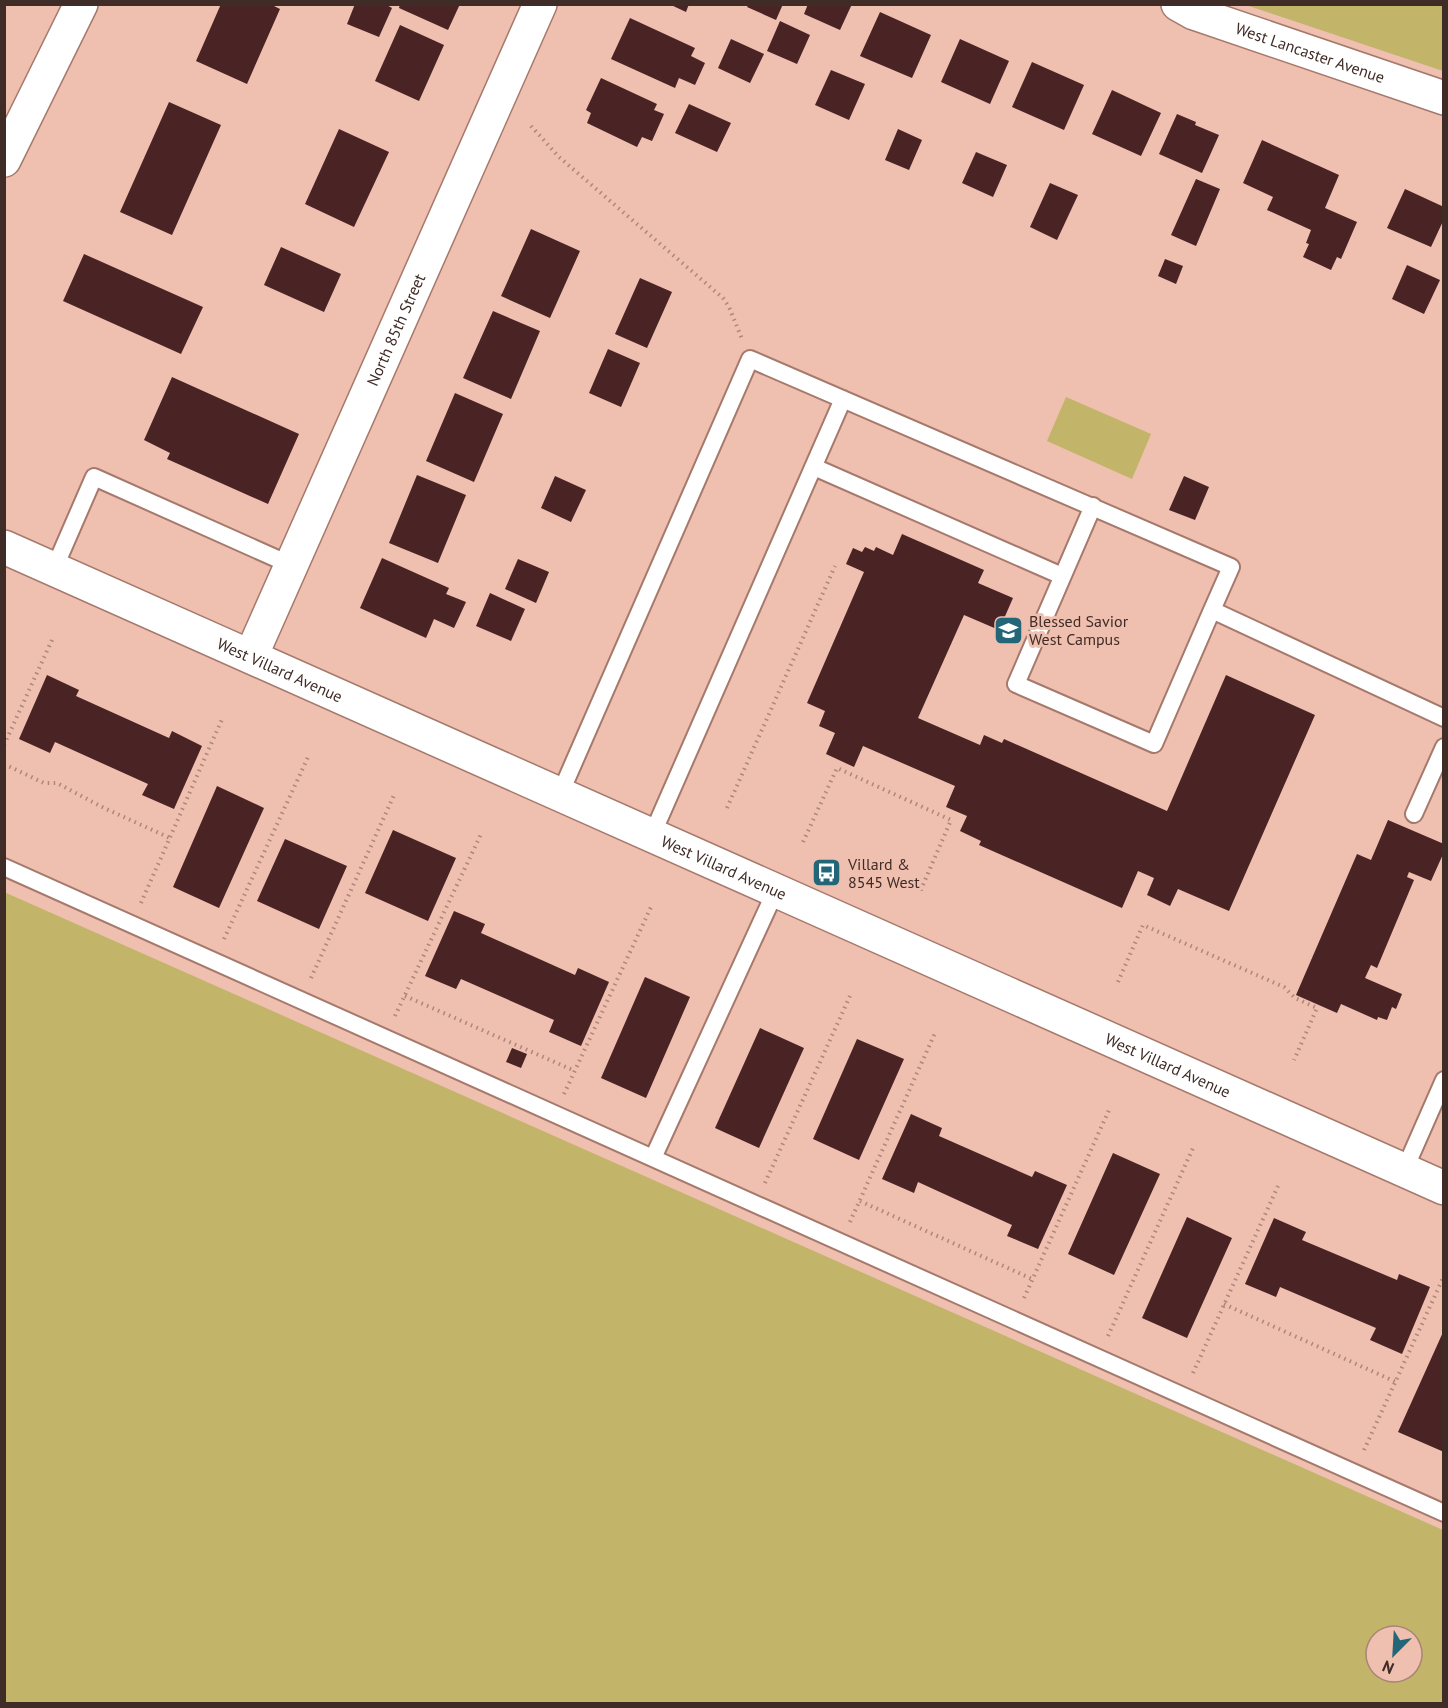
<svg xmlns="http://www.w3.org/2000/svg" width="1448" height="1708" font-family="'PT Sans',sans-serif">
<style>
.green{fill:#c2b469;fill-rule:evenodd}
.building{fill:#4a2324}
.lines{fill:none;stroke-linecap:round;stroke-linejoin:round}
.lane-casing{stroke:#a5796b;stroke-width:20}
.street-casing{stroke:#a5796b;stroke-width:36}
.secondary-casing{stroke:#a5796b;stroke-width:36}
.path{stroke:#ac877b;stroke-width:4;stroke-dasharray:1.5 4.5;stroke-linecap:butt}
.lane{stroke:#fff;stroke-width:16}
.street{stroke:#fff;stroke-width:33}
.secondary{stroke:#fff;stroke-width:33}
.labels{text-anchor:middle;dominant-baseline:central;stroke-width:6;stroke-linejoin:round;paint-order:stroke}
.street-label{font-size:16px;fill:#3f2c26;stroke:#efbfaf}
.poi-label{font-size:16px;fill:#3f2c26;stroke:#efbfaf;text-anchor:start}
</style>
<rect width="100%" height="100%" fill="#efbfaf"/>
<path class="green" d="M1246 5H1443V71Z
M1066 397 1151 434 1132 479 1047 441Z
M4 892 1443 1530V1703H5ZM1376 1636H1412V1672H1376Z"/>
<path class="building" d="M221 4H270L280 9 247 84 196 61Z
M355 4H385L392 8 379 37 347 24Z
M400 4H460L448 30 399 8Z
M669 4H689L686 12Z
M749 4H783L776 20 747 7Z
M808 4H852L840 30 804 14Z
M880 12 931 35 912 78 860 56Z
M630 18 695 48 691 56 705 63 695 85 679 78 675 88 611 59Z
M780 21 810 35 797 64 767 51Z
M400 25 444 45 419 101 375 81Z
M731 39 764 54 750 83 718 68Z
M960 39 1009 61 990 104 941 82Z
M1032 62 1084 85 1064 130 1012 107Z
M831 70 865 84 849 120 815 105Z
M601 78 657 104 654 110 664 114 652 141 642 137 637 147 587 123 591 113 586 110Z
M1112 90 1161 113 1141 156 1092 134Z
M169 102 221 125 172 235 120 212Z
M689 104 731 123 717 152 675 133Z
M1177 114 1196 122 1195 125 1219 135 1202 173 1159 154Z
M339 129 389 152 354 227 305 204Z
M898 129 922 140 909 170 885 160Z
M1262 140 1339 175 1325 208 1357 222 1341 259 1337 257 1331 270 1303 257 1309 244 1306 243 1311 230 1267 210 1273 197 1243 183Z
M976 152 1007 165 993 197 962 183Z
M1196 179 1220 189 1196 246 1171 235Z
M1050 183 1078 195 1057 240 1030 227Z
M1405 189 1444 207V219L1431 247 1387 228Z
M531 229 580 251 550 318 501 296Z
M281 247 341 274 324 312 264 285Z
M84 254 203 307 181 354 63 301Z
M1165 259 1183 266 1176 284 1158 276Z
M1407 265 1440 280 1424 314 1392 299Z
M640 278 672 292 647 348 615 334Z
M493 311 540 331 511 399 463 378Z
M608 349 640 363 621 407 589 393Z
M172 377 299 434 268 504 167 459 170 453 144 440Z
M455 393 503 414 474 482 426 461Z
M417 475 466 495 438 563 389 543Z
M555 476 586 490 571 522 541 508Z
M1184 476 1209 487 1195 520 1169 510Z
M902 534 984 570 978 583 1013 598 999 630 964 615 918 718 980 745 984 735 1002 743 1004 739 1167 811 1226 675 1315 715 1229 911 1178 889 1170 906 1147 895 1154 878 1138 871 1122 908 979 845 981 841 960 831 967 816 946 807 955 786 863 746 854 767 826 754 835 733 819 726 825 711 807 703 864 572 846 564 853 548 862 552 865 547 874 551 876 547 893 555Z
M382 558 449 588 446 594 466 602 454 628 434 619 426 638 360 608Z
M518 559 549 572 536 603 505 589Z
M490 593 525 609 511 641 476 626Z
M47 675 79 690 76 696 169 738 172 731 202 746 174 809 142 795 148 784 55 742 50 753 19 739Z
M217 786 264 808 219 908 173 887Z
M1388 820 1444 844V852L1431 881 1409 872 1407 877 1414 880 1377 968 1371 965 1365 978 1402 994 1396 1009 1392 1007 1387 1020 1378 1017 1377 1020 1341 1004 1337 1013 1296 995 1357 854 1371 860Z
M393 830 456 858 428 921 365 893Z
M285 839 347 866 319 929 257 901Z
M454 911 485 924 481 933 575 975 578 968 609 982 581 1046 549 1032 554 1020 461 979 456 989 425 976Z
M645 977 690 997 646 1098 601 1078Z
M760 1028 804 1048 759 1148 715 1128Z
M857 1039 904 1059 859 1160 813 1139Z
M512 1048 527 1054 521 1068 506 1062Z
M911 1114 942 1128 939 1136 1032 1177 1035 1171 1067 1185 1038 1249 1007 1236 1012 1225 918 1182 914 1193 882 1179Z
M1113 1153 1160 1174 1114 1275 1068 1254Z
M1187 1217 1232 1238 1187 1338 1142 1318Z
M1274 1218 1306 1232 1302 1240 1397 1280 1399 1274 1430 1287 1402 1354 1370 1340 1376 1328 1280 1287 1276 1297 1245 1284Z
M1444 1330V1452L1398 1432Z"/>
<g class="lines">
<defs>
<path id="lane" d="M814 467 1062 576
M1093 506 1016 684 1154 744 1212 610
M54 569 94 477 291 565
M560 794 750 359 1231 567 1212 610 1444 718
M1414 814 1444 747
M652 835 843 399
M4 867 1444 1513
M653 1158 776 890
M1404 1171 1444 1080"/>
<g id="street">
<path id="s1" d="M1178 4 1194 13 1444 98"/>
<path d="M4 160 81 4"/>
<path id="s2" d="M251 656 540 4"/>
</g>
<g id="secondary">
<path id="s3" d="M4 547 1444 1188"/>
</g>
</defs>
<use href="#lane" class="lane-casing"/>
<use href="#street" class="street-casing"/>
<use href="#secondary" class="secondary-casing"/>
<path class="path" d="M531 126 559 157 723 298 729 307 742 339
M4 745 52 640
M4 764 44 783H57L104 808 170 838
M727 808 835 566
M803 842 837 768 951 820 919 894
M141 903 223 717
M224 939 309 755
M311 978 395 793
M1118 982 1143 925 1284 987 1295 998 1317 1008 1294 1060
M405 996 575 1071
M395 1016 482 832
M564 1094 651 907
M765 1183 850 996
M860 1201 1032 1279
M850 1222 935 1033
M1024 1298 1109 1110
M1224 1304 1396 1382
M1108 1336 1193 1148
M1193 1373 1278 1186
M1364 1450 1444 1276"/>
<use href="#lane" class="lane"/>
<use href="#street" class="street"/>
<use href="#secondary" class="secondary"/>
</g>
<defs>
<symbol id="school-square" viewBox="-11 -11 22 22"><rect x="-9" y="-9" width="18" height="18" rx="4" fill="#236678" stroke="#efbfaf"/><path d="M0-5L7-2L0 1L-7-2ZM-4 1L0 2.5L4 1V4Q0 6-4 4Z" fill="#fff"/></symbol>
<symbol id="bus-square" viewBox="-11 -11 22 22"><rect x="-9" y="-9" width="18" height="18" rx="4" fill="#236678" stroke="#efbfaf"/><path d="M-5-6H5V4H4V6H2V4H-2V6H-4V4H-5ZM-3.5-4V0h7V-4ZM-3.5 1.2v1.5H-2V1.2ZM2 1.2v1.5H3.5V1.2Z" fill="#fff"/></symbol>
</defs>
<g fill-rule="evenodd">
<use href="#school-square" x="992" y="614" width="33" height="33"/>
<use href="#bus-square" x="810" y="856" width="33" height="33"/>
</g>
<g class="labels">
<g class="street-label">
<text stroke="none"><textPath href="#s1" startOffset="141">West Lancaster Avenue</textPath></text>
<text stroke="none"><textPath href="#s2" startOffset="357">North 85th Street</textPath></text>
<text stroke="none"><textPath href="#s3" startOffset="302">West Villard Avenue</textPath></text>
<text stroke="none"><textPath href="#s3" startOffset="788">West Villard Avenue</textPath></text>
<text stroke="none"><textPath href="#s3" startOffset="1274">West Villard Avenue</textPath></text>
</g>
<g class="poi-label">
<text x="1029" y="621">Blessed Savior<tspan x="1029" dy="18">West Campus</tspan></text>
<text x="848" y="864">Villard &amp;<tspan x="848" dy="18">8545 West</tspan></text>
</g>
</g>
<rect width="1448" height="1708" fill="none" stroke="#3f2c26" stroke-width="12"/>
<g transform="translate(1394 1654) rotate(204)"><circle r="28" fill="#efbfaf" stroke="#a98478" stroke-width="1.5"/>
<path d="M0-4.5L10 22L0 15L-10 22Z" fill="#236678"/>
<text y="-9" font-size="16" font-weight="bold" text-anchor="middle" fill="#3f2c26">N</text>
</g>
</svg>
